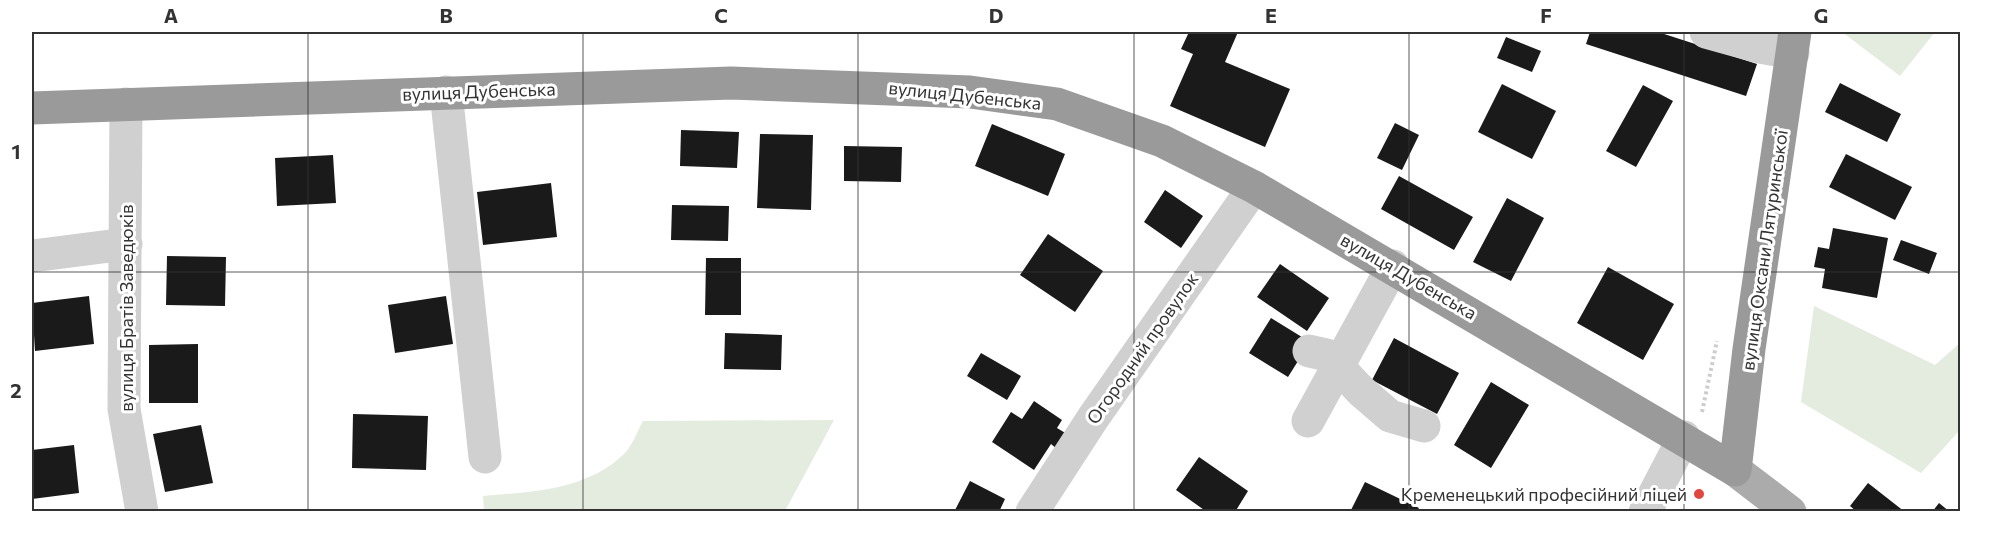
<svg xmlns="http://www.w3.org/2000/svg" width="1992" height="543" font-family="Commissioner,sans-serif">
<style>
.green{fill:#e4ecdf}
.building{fill:#1a1a1a}
.lines{fill:none;stroke-linecap:round;stroke-linejoin:round}
.path{stroke:#cdcdcd;stroke-width:4;stroke-dasharray:3 3;stroke-linecap:butt}
.minor{stroke:#d0d0d0;stroke-width:33}
.major{stroke:#ababab;stroke-width:33}
.highway{stroke:#9a9a9a;stroke-width:33}
.grid{fill:none;stroke:#333;stroke-width:1.5;stroke-opacity:0.55}
.poi-dot{fill:#e0473f;stroke:#fff;stroke-width:2}
.labels{text-anchor:middle;dominant-baseline:central;stroke-width:6;stroke-linejoin:round;paint-order:stroke}
.street-label{font-size:18px;fill:#333;stroke:#fff}
.poi-label{font-size:18px;fill:#333;stroke:#fff;text-anchor:end}
.neatline{fill:none;stroke:#333;stroke-width:2}
.grid-label{font-size:20px;text-anchor:middle;font-weight:bold;fill:#333}
</style>
<rect width="100%" height="100%" fill="#fff"/>
<path class="green" d="M1842 32H1935L1900 76Z
M1814 306 1935 365 1960 343V430L1921 473 1801 402Z
M834 420 785 511H484L483 496C532 492 587 490 624 454 632 446 637 432 643 421Z"/>
<path class="building" d="M1189 32H1238L1225 62 1290 89 1265 147 1170 106 1193 54 1181 49Z
M1590 32H1658L1757 64 1746 96 1586 44Z
M1506 37 1541 51 1532 72 1497 58Z
M1840 83 1901 114 1887 142 1825 112Z
M1502 84 1556 111 1532 159 1478 132Z
M1643 85 1673 101 1636 167 1606 151Z
M1395 123 1419 135 1402 170 1377 158Z
M992 124 1065 154 1048 196 975 166Z
M681 130 739 132 737 168 680 166Z
M760 134 813 135 811 210 757 208Z
M844 146 902 147 901 182 844 181Z
M1846 154 1912 187 1895 220 1829 187Z
M333 155 336 203 277 206 275 158Z
M1399 176 1473 217 1454 250 1381 209Z
M551 183 557 237 483 245 477 192Z
M1165 190 1203 216 1181 248 1144 222Z
M1507 198 1544 218 1511 281 1473 262Z
M672 205 729 206 728 241 671 240Z
M1833 228 1888 238 1877 298 1822 288 1825 269 1814 267 1818 247 1829 249Z
M1048 234 1103 271 1075 312 1020 275Z
M1901 240 1937 253 1929 274 1893 260Z
M167 256 226 257 225 306 166 305Z
M706 258H741V315H705Z
M1280 264 1329 298 1307 331 1257 297Z
M1608 267 1674 304 1643 360 1577 323Z
M89 296 94 344 35 351 32 303Z
M446 296 453 344 395 353 388 305Z
M1271 318 1310 342 1288 377 1249 353Z
M725 333 782 335 781 370 724 369Z
M1394 338 1459 373 1437 414 1372 380Z
M198 344V403H149V345Z
M981 353 1021 376 1007 400 967 376Z
M1491 382 1529 405 1491 468 1454 445Z
M1034 401 1062 420 1057 428 1067 434 1057 449 1051 444 1034 470 992 442 1011 412 1022 419Z
M353 414 428 416 426 470 352 468Z
M201 425 213 483 165 492 153 434Z
M74 445 79 493 32 499V450Z
M1199 457 1248 491 1235 512H1207L1176 490Z
M970 481 1005 499 999 512H954Z
M1365 482 1419 508 1417 512H1350Z
M1868 483 1905 512H1857L1850 506Z
M1939 503 1950 512H1932Z"/>
<g class="lines">
<path class="path" d="M1702 412 1717 341"/>
<path class="minor" d="M1706 32 1760 47 1793 53
M446 92 485 457
M126 104 124 409 142 512
M32 256 126 244
M1309 351 1327 355 1361 391 1390 416 1424 426
M1308 421 1393 266
M1032 512 1093 418 1254 187
M1645 512 1684 437"/>
<path class="major" d="M1735 470 1790 512"/>
<path class="highway" d="M32 108 731 83 970 92 1057 104 1162 141 1254 187 1735 470 1749 349 1795 32"/>
</g>
<path class="grid" d="M308 32V512M583 32V512M858 32V512M1134 32V512M1409 32V512M1684 32V512M32 272H1960"/>
<circle class="poi-dot" cx="1699" cy="494" r="6"/>
<g class="labels">
<g class="street-label">
<text transform="translate(479 91) rotate(-2)">вулиця Дубенська</text>
<text transform="translate(965 95) rotate(6)">вулиця Дубенська</text>
<text transform="translate(1764 250) rotate(-82)">вулиця Оксани Лятуринської</text>
<text transform="translate(1409 276) rotate(30)">вулиця Дубенська</text>
<text transform="translate(126 308) rotate(-90)">вулиця Братів Заведюків</text>
<text transform="translate(1142 348) rotate(-55)">Огородний провулок</text>
</g>
<g class="poi-label">
<text x="1687" y="494">Кременецький професійний ліцей</text>
</g>
</g>
<rect width="1992" height="543" fill="none" stroke="#ffffff" stroke-width="66"/>
<rect x="33" y="33" width="1926" height="477" class="neatline"/>
<g class="grid-label">
<text x="171" y="23">A</text>
<text x="446" y="23">B</text>
<text x="721" y="23">C</text>
<text x="996" y="23">D</text>
<text x="1271" y="23">E</text>
<text x="1546" y="23">F</text>
<text x="1821" y="23">G</text>
<text x="16" y="159">1</text>
<text x="16" y="398">2</text>
</g>
</svg>
